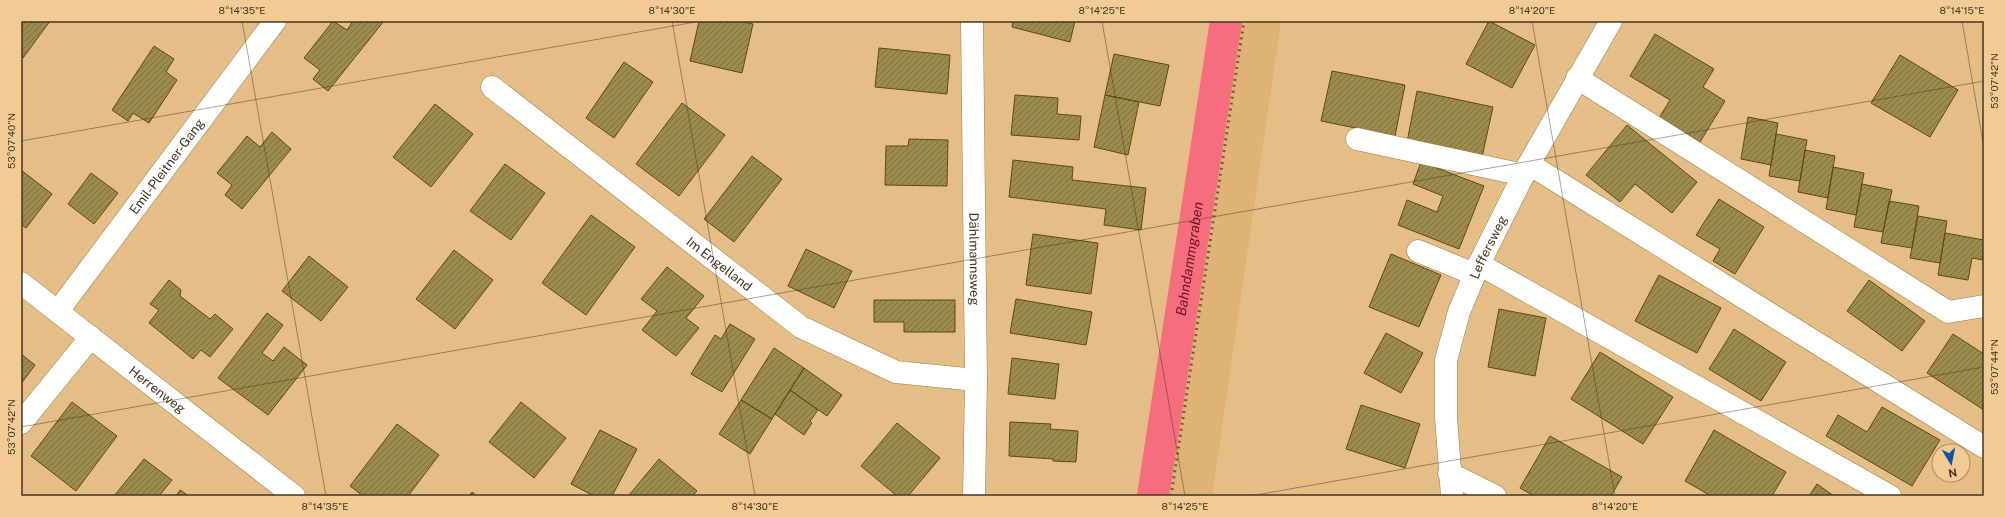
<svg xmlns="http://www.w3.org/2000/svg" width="2005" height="517" font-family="'Public Sans',sans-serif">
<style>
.built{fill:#dfb376}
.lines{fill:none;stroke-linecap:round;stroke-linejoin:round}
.canal{stroke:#f66d7e;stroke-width:32}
.building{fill:url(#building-hatch);stroke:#5d4d09}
.minor-casing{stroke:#9f7b46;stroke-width:23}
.minor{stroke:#fff;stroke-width:22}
.rail{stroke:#745e3e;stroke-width:3;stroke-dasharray:2 4;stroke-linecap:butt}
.ticks{fill:none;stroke:#45361f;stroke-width:1;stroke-opacity:0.45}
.labels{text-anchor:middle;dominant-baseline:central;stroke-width:4;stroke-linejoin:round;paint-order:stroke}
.street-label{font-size:13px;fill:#45361f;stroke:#f2ca94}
.water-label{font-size:14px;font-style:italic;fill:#6c1627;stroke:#f2ca94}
.neatline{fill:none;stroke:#45361f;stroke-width:1.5}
.ticks-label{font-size:10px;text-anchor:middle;fill:#45361f}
</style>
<defs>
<pattern id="building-hatch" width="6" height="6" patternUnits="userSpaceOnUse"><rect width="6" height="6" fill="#9b8b4e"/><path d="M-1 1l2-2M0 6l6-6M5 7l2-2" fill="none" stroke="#807240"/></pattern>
</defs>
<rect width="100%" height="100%" fill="#e4bd87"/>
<path class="built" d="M1212 21H1281L1212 496H1144Z"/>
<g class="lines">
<path class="canal" id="s1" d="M1153 496 1226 21"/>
</g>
<path class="building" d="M21 21H50L23 58 21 56Z
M333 21 347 30 353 21H384L328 91 313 79 320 70 304 58Z
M699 21H740L753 24 742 73 690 61Z
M1013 21H1075L1070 42 1012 27Z
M1489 21 1535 45 1512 88 1466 64Z
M1655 34 1714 69 1703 87 1725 101 1700 142 1659 118 1670 100 1630 76Z
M154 46 174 59 166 72 177 80 149 123 133 113 128 121 112 110Z
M879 48 950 55 947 94 875 87Z
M1114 54 1169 65 1160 106 1105 95Z
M1900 55 1958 90 1930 137 1871 103Z
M624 62 653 82 614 138 586 118Z
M1332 71 1405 85 1395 136 1321 121Z
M1417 91 1493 107 1482 157 1407 142Z
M1015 95 1058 98 1057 114 1081 116 1079 140 1011 135Z
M1105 95 1139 102 1128 155 1094 147Z
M682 103 725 135 679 196 636 164Z
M435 104 473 134 431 187 393 157Z
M1748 117 1778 123 1771 165 1741 159Z
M1627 125 1697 182 1672 213 1635 184 1620 202 1586 175Z
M272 132 291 149 242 209 225 195 232 185 217 173 247 136 260 147Z
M1776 134 1807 140 1800 181 1769 176Z
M909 139 948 140 947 186 885 185 886 146H908Z
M1805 150 1835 156 1828 198 1798 192Z
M752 156 782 179 734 242 704 219Z
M1013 160 1073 167 1072 180 1146 188 1141 230 1104 225 1106 209 1009 197Z
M1421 162 1484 186 1459 249 1398 225 1407 200 1437 212 1443 196 1413 184Z
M505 164 545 193 511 240 470 211Z
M1833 167 1864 173 1856 215 1826 209Z
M21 170 52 194 26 228 21 224Z
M91 173 118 193 94 224 68 204Z
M1862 184 1892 190 1883 232 1854 227Z
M1719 199 1764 227 1735 274 1713 261 1720 249 1696 235Z
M1889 201 1919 206 1912 248 1881 243Z
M591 215 635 247 586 315 542 283Z
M1918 216 1947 221 1940 263 1910 258Z
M1945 233 1984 240 1983 260 1972 258 1968 280 1938 275Z
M1033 234 1098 243 1091 294 1026 285Z
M806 249 852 271 834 308 788 286Z
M454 250 493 280 455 329 416 299Z
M1391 254 1441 275 1419 327 1369 307Z
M309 256 348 287 321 321 282 291Z
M667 267 704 296 686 318 699 328 676 356 642 330 657 311 641 299Z
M1659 275 1721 308 1697 353 1635 321Z
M169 280 181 290 180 296 210 319 215 314 233 329 210 357 201 350 193 359 149 323 159 310 150 304Z
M1869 280 1925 321 1902 351 1847 311Z
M1016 299 1092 312 1086 345 1010 333Z
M874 300H955V332H904V322H874Z
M1499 309 1546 318 1535 376 1488 367Z
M267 313 283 325 262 353 273 361 284 347 307 365 268 415 218 378Z
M730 324 755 339 722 392 691 374 715 335 721 339Z
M1734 329 1786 362 1761 401 1709 369Z
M1386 333 1423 353 1401 393 1364 373Z
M1953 334 1984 354V410L1927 373Z
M774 348 804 368 772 419 741 400Z
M1600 352 1673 397 1643 444 1571 399Z
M21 354 35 365 21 384Z
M1012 358 1059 364 1055 399 1008 394Z
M804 368 842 395 827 416 790 390Z
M790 390 818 410 810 421 812 423 804 435 775 414Z
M741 400 772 419 750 454 719 434Z
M72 402 117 436 76 491 31 456Z
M521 402 566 438 534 478 489 442Z
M1361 405 1420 424 1405 468 1346 449Z
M1882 407 1940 440 1912 486 1826 436 1838 415 1867 432Z
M1010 422 1051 424 1050 429 1078 431 1076 462 1053 461V459L1009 456Z
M897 423 940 458 908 496H897L861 466Z
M397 424 439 455 408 496H363L350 486Z
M600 430 637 449 612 496H594L571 484Z
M1714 430 1786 472 1772 496H1711L1685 481Z
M1550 436 1622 477 1611 496H1534L1520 488Z
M144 459 172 480 159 496H114Z
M659 459 697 491 692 496H633L630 494Z
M1817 484 1834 496H1809Z
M180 490 189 496H176Z
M472 492 477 496H469Z"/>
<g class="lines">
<defs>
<g id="minor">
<path id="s2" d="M972 21 976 380 974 496"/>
<path d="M1577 78 1948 312 1984 306"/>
<path id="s3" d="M492 87 801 327 896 372 976 380"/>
<path d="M1357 139 1524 175"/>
<path d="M1529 164 1984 447"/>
<path d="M1418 251 1474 274"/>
<path d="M1479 264 1890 496"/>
<path id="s4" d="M21 283 294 496"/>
<path id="s5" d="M58 311 275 21"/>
<path d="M21 423 91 337"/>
<path d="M1449 473 1495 496"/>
<path id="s6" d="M1452 496 1446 417V360L1459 312 1479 264 1529 164 1611 21"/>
</g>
</defs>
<use href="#minor" class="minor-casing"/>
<use href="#minor" class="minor"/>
<path class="rail" d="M1171 496 1244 21"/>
</g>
<path class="ticks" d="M242 21 326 496M672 21 755 496M1102 21 1185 496M1532 21 1615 496M1962 21 1984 148M21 141 701 21M21 427 1984 81M1250 496 1984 367"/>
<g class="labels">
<g class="street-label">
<text stroke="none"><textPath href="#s5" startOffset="181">Emil-Pleitner-Gang</textPath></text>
<text stroke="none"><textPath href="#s6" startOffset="257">Leffersweg</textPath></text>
<text stroke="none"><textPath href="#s2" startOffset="238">Dählmannsweg</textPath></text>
<text stroke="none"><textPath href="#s3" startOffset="288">Im Engelland</textPath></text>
<text stroke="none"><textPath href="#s4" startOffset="173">Herrenweg</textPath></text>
</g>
<g class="water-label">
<text stroke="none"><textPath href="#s1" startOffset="240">Bahndammgraben</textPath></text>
</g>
</g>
<rect width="2005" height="517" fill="none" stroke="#f2ca94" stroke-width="44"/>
<g transform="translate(1951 463) rotate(170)"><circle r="19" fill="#f2ca94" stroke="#ad8f65"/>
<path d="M0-3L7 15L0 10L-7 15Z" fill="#0854a3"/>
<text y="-6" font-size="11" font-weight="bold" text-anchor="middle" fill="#45361f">N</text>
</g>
<rect x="22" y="22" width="1961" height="473" class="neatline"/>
<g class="ticks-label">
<text x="242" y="14">8°14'35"E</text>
<text x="672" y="14">8°14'30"E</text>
<text x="1102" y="14">8°14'25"E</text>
<text x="1532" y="14">8°14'20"E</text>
<text x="1962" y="14">8°14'15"E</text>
<text transform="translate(1994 81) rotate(-90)" y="4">53°07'42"N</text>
<text transform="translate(11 141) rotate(-90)" y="4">53°07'40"N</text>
<text transform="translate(1994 367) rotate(-90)" y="4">53°07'44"N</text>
<text transform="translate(11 427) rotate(-90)" y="4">53°07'42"N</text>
<text x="325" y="510">8°14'35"E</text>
<text x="755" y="510">8°14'30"E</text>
<text x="1185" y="510">8°14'25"E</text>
<text x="1615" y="510">8°14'20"E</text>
</g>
</svg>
